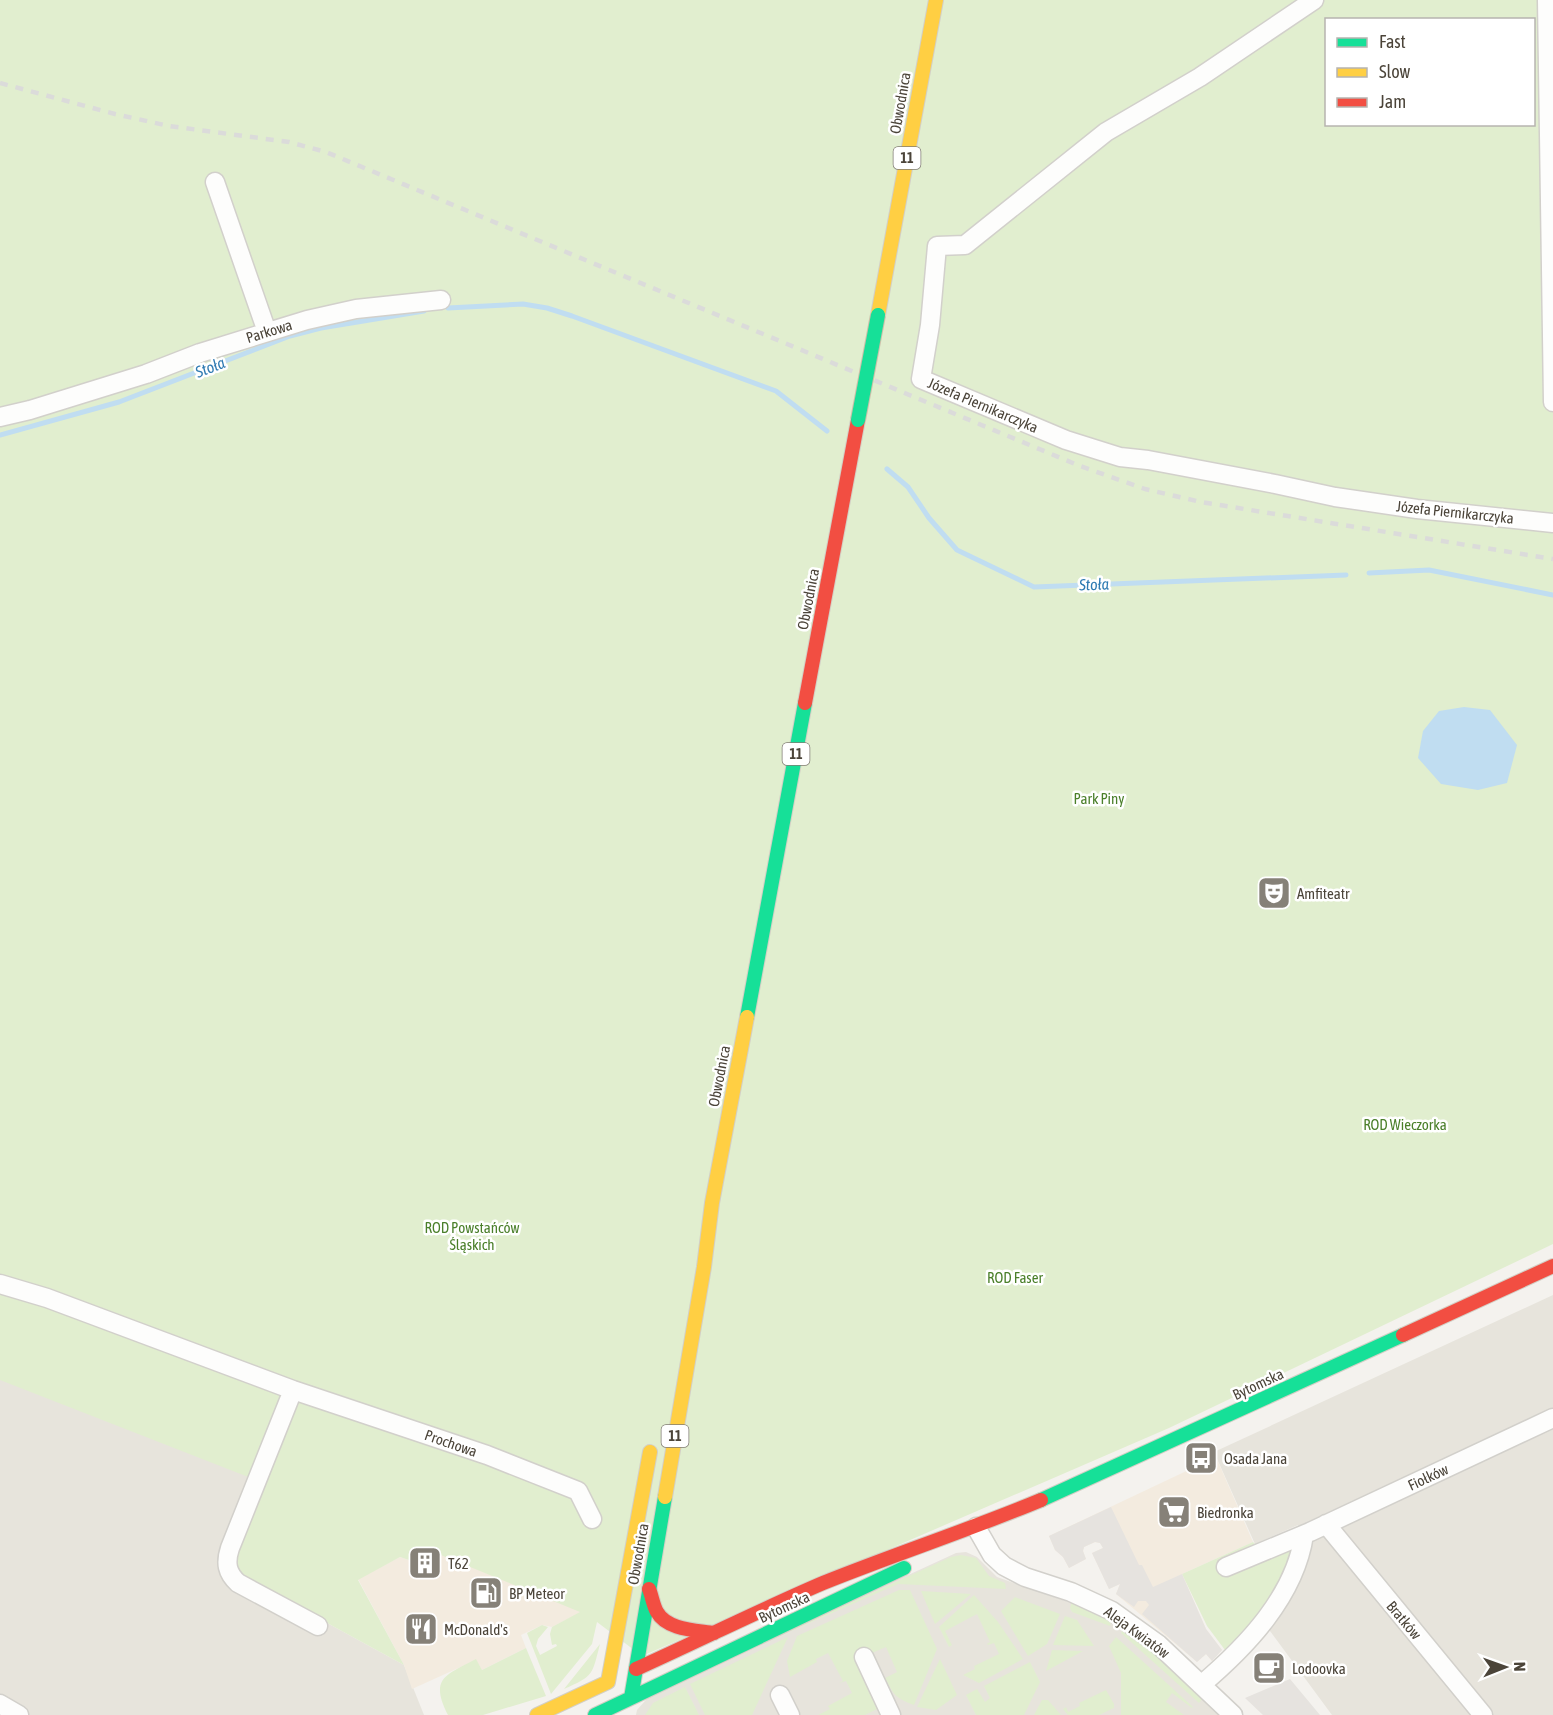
<svg xmlns="http://www.w3.org/2000/svg" width="1553" height="1715" font-family="'Asap Condensed',sans-serif">
<style>
.residential{fill:#e7e4dc}
.commercial{fill:#f3ebdf}
.green{fill:#e1eecf;fill-rule:evenodd}
.parking{fill:#e6e3df}
.water{fill:#c0ddf1}
.lines{fill:none;stroke-linecap:round;stroke-linejoin:round}
.stream{stroke:#c0ddf1;stroke-width:5}
.street-casing{stroke:#d2d0cb;stroke-width:21}
.fast-casing{stroke:#d3cfc5;stroke-width:16}
.slow-casing{stroke:#d3cfc5;stroke-width:16}
.jam-casing{stroke:#d3cfc5;stroke-width:16}
.street{stroke:#fdfdfc;stroke-width:18}
.fast{stroke:#16e098;stroke-width:14}
.slow{stroke:#ffcf43;stroke-width:14}
.jam{stroke:#f24e42;stroke-width:14}
.rail{stroke:#dbdbda;stroke-width:4.5;stroke-dasharray:8 8;stroke-linecap:butt}
.fast-bridge-casing{stroke:#ccbfa9;stroke-width:16;stroke-linecap:butt}
.fast-bridge{stroke:#16e098;stroke-width:14}
.labels{text-anchor:middle;dominant-baseline:central;stroke-width:5;stroke-linejoin:round;paint-order:stroke}
.shield{fill:#fff;stroke:#817c74;stroke-width:1.5}
.shield-label{font-size:14px;font-weight:bold;fill:#4b4439}
.street-label{font-size:15px;fill:#4b4439;stroke:#fff}
.park-label{font-size:15px;fill:#4a7f2a;stroke:#fff}
.poi-label{font-size:15px;fill:#4b4439;stroke:#fff;text-anchor:start}
.water-label{font-size:16px;font-style:italic;fill:#2e7ab2;stroke:#fff}
</style>
<rect width="100%" height="100%" fill="#f4f2ee"/>
<path class="residential" d="M128 1034 318 1618 404 1665 424 1715H0V1089Z
M1553 1295V1715H1332L1267 1627 1308 1546 1298 1525 1255 1544 1214 1452Z
M966 1552 977 1557 997 1577 1108 1616 1160 1655 1219 1715H636L637 1710 652 1693 956 1553Z"/>
<path class="commercial" d="M1216 1457 1253 1542 1182 1574 1206 1629 1222 1650 1212 1661 1206 1654 1197 1662 1116 1594 1120 1584 1109 1589 1092 1553 1103 1548 1100 1543 1095 1542 1084 1547 1083 1551 1086 1559 1069 1568 1063 1557 1055 1550 1049 1536Z
M446 1522 588 1609 552 1627 542 1625 521 1635 526 1648 482 1670 476 1660 412 1689 404 1665 358 1579 400 1557 418 1563Z"/>
<path class="green" d="M0 0H1553V1244L1169 1428 642 1656 597 1622 592 1644 551 1694 527 1633 542 1625 548 1627 538 1639 536 1646 540 1655 557 1646 556 1644 552 1645 550 1634 552 1627 580 1612 436 1553 418 1563 400 1557 358 1580 404 1665 318 1618 247 1584 234 1564 261 1482 0 1380ZM1326 20H1534V124H1326Z
M1295 1541 1283 1582 1228 1654 1207 1626 1182 1574 1253 1542 1255 1544 1260 1542 1262 1546 1247 1549 1217 1563 1222 1574Z
M961 1555 976 1558 989 1576 1005 1583 1006 1589 898 1584 689 1676 951 1557Z
M899 1590H910L937 1649 914 1705C895 1698 894 1695 885 1678L897 1672 886 1647 860 1658 881 1707 865 1715H818L830 1709 828 1706 852 1693 846 1681 839 1683 843 1681 828 1653 816 1659 817 1662 790 1677 787 1661 797 1636Z
M921 1591 971 1594 935 1624Z
M974 1595 998 1622 1023 1659 979 1683 963 1675 975 1669 974 1666 999 1654 994 1643 988 1645 987 1644 990 1642 977 1614 945 1631 952 1645 949 1647 939 1627Z
M1015 1597 1060 1614 1047 1644 1028 1656 1001 1611Z
M1072 1601 1111 1620 1110 1626 1072 1612 1070 1608Z
M1065 1616 1077 1620 1094 1646 1053 1645Z
M1122 1631H1126C1153 1651 1180 1673 1202 1699L1199 1703 1121 1633Z
M788 1637 752 1715H705L690 1684Z
M1116 1637 1193 1707 1192 1708 1172 1693 1166 1702 1184 1715H1121V1673L1109 1646Z
M600 1644C592 1675 594 1676 564 1689Z
M526 1648 546 1696 483 1715H448C429 1678 446 1675 476 1659L482 1670Z
M1052 1650 1083 1651 1046 1671Z
M940 1659 957 1695 936 1710 917 1707Z
M1030 1662 1040 1682 1024 1715H976L966 1695 977 1689 985 1702 990 1698 984 1686Z
M685 1687 699 1715H645L653 1703Z
M1106 1690 1114 1704V1708L1099 1715H1068L1063 1709 1066 1707 1068 1712 1080 1706 1079 1703Z
M1042 1700H1048L1061 1715H1034Z"/>
<path class="parking" d="M1111 1507 1139 1565H1142L1153 1587 1182 1574 1206 1629 1222 1650 1212 1661 1206 1654 1197 1662 1142 1614 1149 1605 1146 1601H1138L1134 1607 1116 1594 1120 1584 1109 1589 1092 1553 1103 1548 1100 1543 1095 1542 1084 1547 1083 1551 1086 1559 1069 1568 1063 1557 1055 1550 1049 1536Z
M1290 1679 1320 1715H1263L1245 1698Z"/>
<path class="water" d="M1464 707 1490 710 1517 745 1507 783 1478 790 1441 784 1418 758 1423 731 1439 711Z"/>
<g class="lines">
<path class="stream" d="M448 308 523 304 547 308 572 316 776 391 827 431
M0 435 119 402 290 336 321 328 424 311
M887 469 908 487 929 518 957 550 1034 587 1346 575
M1369 573 1429 570 1553 595"/>
<defs>
<path id="street" d="M1314 0 1200 77 1106 132 965 245 937 246 930 325 921 379 1066 440 1120 457 1148 460 1275 484 1335 497 1417 509 1553 523
M1547 0 1553 402
M215 182 267 332
M0 417 30 410 146 374 200 353 307 320 356 309 441 300
M0 1284 47 1298 293 1390 487 1455 578 1491 592 1519
M293 1390 230 1548C225 1563 227 1573 238 1583L318 1626
M1326 1524 1483 1715
M976 1527 992 1555 1004 1566 1025 1577 1071 1592 1112 1611 1158 1644 1233 1715
M1226 1567 1310 1532 1553 1418
M864 1657 891 1715
M1201 1685C1247 1646 1295 1596 1304 1535
M780 1695 790 1715
M0 1704 19 1715"/>
<path id="fast" d="M747 1017 805 703
M1041 1500 1403 1335
M631 1698 904 1568
M595 1715 631 1698 665 1497"/>
<path id="slow" d="M878 315 936 0
M665 1497 704 1267 712 1203 747 1017
M537 1715 608 1682 650 1452"/>
<path id="jam" d="M805 703 858 420
M1403 1335 1553 1266
M649 1589C652 1596 653 1605 657 1612 667 1630 696 1630 714 1633
M636 1669C698 1641 760 1610 823 1583 895 1554 969 1530 1041 1500"/>
</defs>
<use href="#street" class="street-casing"/>
<use href="#fast" class="fast-casing"/>
<use href="#slow" class="slow-casing"/>
<use href="#jam" class="jam-casing"/>
<use href="#street" class="street"/>
<use href="#fast" class="fast"/>
<use href="#slow" class="slow"/>
<use href="#jam" class="jam"/>
<path class="rail" d="M0 83 115 114 169 126 289 142 326 152 1080 466 1145 489 1201 502 1553 559"/>
<defs>
<path id="fast-bridge" d="M858 420 878 315"/>
</defs>
<use href="#fast-bridge" class="fast-bridge-casing"/>
<use href="#fast-bridge" class="fast-bridge"/>
</g>
<defs>
<symbol id="theatre-square" viewBox="-11 -11 22 22"><rect x="-9" y="-9" width="18" height="18" rx="4" fill="#868178" stroke="#fff"/><path d="M-5-5.5Q0-4 5-5.5V0Q5 5 0 6Q-5 5-5 0ZM-3.3-2.5H-1v1.5H-3.3ZM1-2.5H3.3v1.5H1ZM-2.8 1Q0 5.5 2.8 1Z" fill="#fff"/></symbol>
<symbol id="bus-square" viewBox="-11 -11 22 22"><rect x="-9" y="-9" width="18" height="18" rx="4" fill="#868178" stroke="#fff"/><path d="M-5-6H5V4H4V6H2V4H-2V6H-4V4H-5ZM-3.5-4V0h7V-4ZM-3.5 1.2v1.5H-2V1.2ZM2 1.2v1.5H3.5V1.2Z" fill="#fff"/></symbol>
<symbol id="supermarket-square" viewBox="-11 -11 22 22"><rect x="-9" y="-9" width="18" height="18" rx="4" fill="#868178" stroke="#fff"/><path d="M-6-5.5h2.5l.6 2H6L4.5 2H-2.5L-4.4-4H-6ZM-1.5 3.2a1.3 1.3 0 1 0 .1 0ZM3 3.2a1.3 1.3 0 1 0 .1 0Z" fill="#fff"/></symbol>
<symbol id="building-square" viewBox="-11 -11 22 22"><rect x="-9" y="-9" width="18" height="18" rx="4" fill="#868178" stroke="#fff"/><path d="M-4-6H4V6H1V3H-1V6H-4ZM-2.5-4.3h1.7v1.8h-1.7ZM.8-4.3h1.7v1.8H.8ZM-2.5-1h1.7V.8h-1.7ZM.8-1h1.7V.8H.8Z" fill="#fff"/></symbol>
<symbol id="fuel-square" viewBox="-11 -11 22 22"><rect x="-9" y="-9" width="18" height="18" rx="4" fill="#868178" stroke="#fff"/><path d="M-5.5-6h7V0h2V4h1.3V-2.5L3-4.5l.8-.8L6-3V5H2.5V1h-1V6h-7ZM-4.2-4.7v3.2H.2V-4.7Z" fill="#fff"/></symbol>
<symbol id="restaurant-square" viewBox="-11 -11 22 22"><rect x="-9" y="-9" width="18" height="18" rx="4" fill="#868178" stroke="#fff"/><path d="M-5-6h1v4h1v-4h1v4h1v-4h1v5L-1.5 .5V6h-2V.5L-5-1ZM5-6V6H3V1.5H1.5Q1.5-4 5-6Z" fill="#fff"/></symbol>
<symbol id="cafe-square" viewBox="-11 -11 22 22"><rect x="-9" y="-9" width="18" height="18" rx="4" fill="#868178" stroke="#fff"/><path d="M-5.5-4.5H6V0H3Q3 3.5 0 3.5H-2.5Q-5.5 3.5-5.5 0ZM3-3.2v2h1.7v-2ZM-6 4.5H4V6H-6Z" fill="#fff"/></symbol>
</defs>
<g fill-rule="evenodd">
<use href="#theatre-square" x="1255" y="874" width="38" height="38"/>
<use href="#bus-square" x="1182" y="1439" width="38" height="38"/>
<use href="#supermarket-square" x="1155" y="1493" width="38" height="38"/>
<use href="#building-square" x="406" y="1544" width="38" height="38"/>
<use href="#fuel-square" x="467" y="1574" width="38" height="38"/>
<use href="#restaurant-square" x="402" y="1610" width="38" height="38"/>
<use href="#cafe-square" x="1250" y="1649" width="38" height="38"/>
</g>
<g class="labels">
<g class="shield">
<rect x="893.5" y="147" width="27" height="22" rx="4.5"/>
<rect x="782.5" y="743" width="27" height="22" rx="4.5"/>
<rect x="661.5" y="1425" width="27" height="22" rx="4.5"/>
</g>
<g class="shield-label">
<text x="907" y="158">11</text>
<text x="796" y="754">11</text>
<text x="675" y="1436">11</text>
</g>
<g class="street-label">
<text transform="translate(900 103) rotate(-80)">Obwodnica</text>
<text transform="translate(269 331) rotate(-17)">Parkowa</text>
<text transform="translate(983 405) rotate(23)">Józefa Piernikarczyka</text>
<text transform="translate(1455 512) rotate(6)">Józefa Piernikarczyka</text>
<text transform="translate(808 599) rotate(-79)">Obwodnica</text>
<text transform="translate(719 1076) rotate(-79)">Obwodnica</text>
<text transform="translate(1258 1384) rotate(-25)">Bytomska</text>
<text transform="translate(451 1443) rotate(19)">Prochowa</text>
<text transform="translate(1428 1477) rotate(-25)">Fiołków</text>
<text transform="translate(638 1554) rotate(-80)">Obwodnica</text>
<text transform="translate(784 1607) rotate(-25)">Bytomska</text>
<text transform="translate(1404 1620) rotate(50)">Bratków</text>
<text transform="translate(1137 1632) rotate(36)">Aleja Kwiatów</text>
</g>
<g class="park-label">
<text x="1099" y="798">Park Piny</text>
<text x="1405" y="1124">ROD Wieczorka</text>
<text x="472" y="1227">ROD Powstańców<tspan x="472" dy="17">Śląskich</tspan></text>
<text x="1015" y="1277">ROD Faser</text>
</g>
<g class="poi-label">
<text x="1297" y="893">Amfiteatr</text>
<text x="1224" y="1458">Osada Jana</text>
<text x="1197" y="1512">Biedronka</text>
<text x="448" y="1563">T62</text>
<text x="509" y="1593">BP Meteor</text>
<text x="444" y="1629">McDonald's</text>
<text x="1292" y="1668">Lodoovka</text>
</g>
<g class="water-label">
<text transform="translate(210 367) rotate(-21)">Stoła</text>
<text transform="translate(1094 584) rotate(-2)">Stoła</text>
</g>
</g>
<rect x="1325" y="18" width="210" height="108" fill="#ffffff" stroke="#b7b4b0" stroke-width="1.5"/>
<rect x="1337" y="38" width="30" height="9" fill="#16e098" stroke="#b7b4b0" stroke-width="1.5"/>
<text x="1379" y="48" font-size="18" fill="#4b4439">Fast</text>
<rect x="1337" y="68" width="30" height="9" fill="#ffcf43" stroke="#b7b4b0" stroke-width="1.5"/>
<text x="1379" y="78" font-size="18" fill="#4b4439">Slow</text>
<rect x="1337" y="98" width="30" height="9" fill="#f24e42" stroke="#b7b4b0" stroke-width="1.5"/>
<text x="1379" y="108" font-size="18" fill="#4b4439">Jam</text>
<g transform="translate(1505 1667) rotate(89)" stroke="#ffffff" stroke-width="4.5" paint-order="stroke">
<path d="M0-4.5L10 22L0 15L-10 22Z" fill="#4b4439"/>
<text y="-9" font-size="16" font-weight="bold" text-anchor="middle" fill="#4b4439">N</text>
</g>
</svg>
